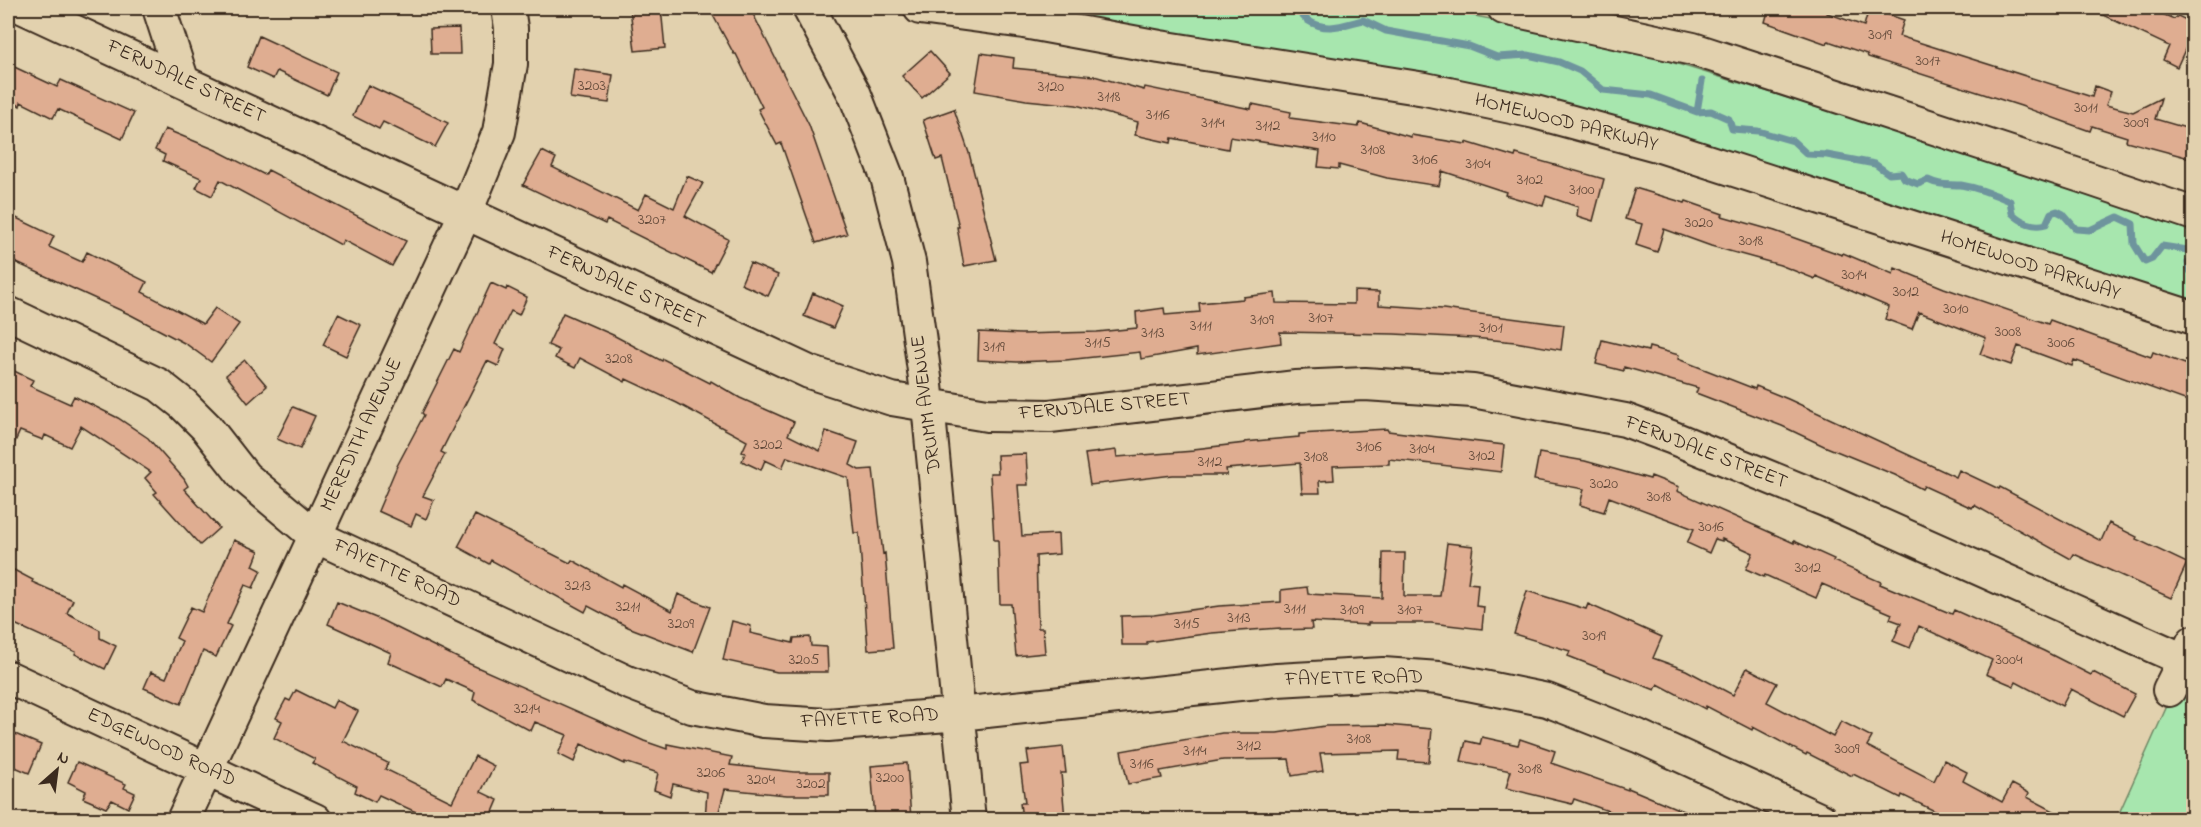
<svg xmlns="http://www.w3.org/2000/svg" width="2201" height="827" font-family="'Indie Flower',sans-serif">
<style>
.green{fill:#a7e6ae;stroke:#718866;stroke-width:1.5}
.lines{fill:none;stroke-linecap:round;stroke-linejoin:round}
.stream{stroke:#6e949d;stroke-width:7}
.building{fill:#dfad91;stroke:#3b2a1e;stroke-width:1.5}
.minor-casing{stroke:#3b2a1e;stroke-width:36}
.path{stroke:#3b2a1e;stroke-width:4;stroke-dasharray:6 4.5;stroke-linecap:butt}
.minor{stroke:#e2d1ae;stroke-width:32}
.labels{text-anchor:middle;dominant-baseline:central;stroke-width:4.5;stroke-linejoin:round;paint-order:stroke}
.number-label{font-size:16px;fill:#644b3b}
.street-label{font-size:20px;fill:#3b2a1e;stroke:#e2d1ae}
</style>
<rect width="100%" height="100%" fill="#e2d1ae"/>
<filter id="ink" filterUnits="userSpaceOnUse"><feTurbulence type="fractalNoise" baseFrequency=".0167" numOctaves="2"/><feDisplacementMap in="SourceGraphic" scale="12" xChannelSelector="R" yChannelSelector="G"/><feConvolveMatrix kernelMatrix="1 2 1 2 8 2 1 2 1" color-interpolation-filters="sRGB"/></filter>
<g filter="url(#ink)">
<path class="green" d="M1020 8H1434L1537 28 1658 58 2059 181 2193 226V309L1692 148Z
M2193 647V819L2116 820 2188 659Z"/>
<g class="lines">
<path class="stream" d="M1292 8C1299 11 1302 16 1307 20 1327 33 1343 25 1363 20L1386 31 1469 46 1497 57 1528 55 1559 62 1580 71 1603 90 1651 95 1697 112 1711 111 1729 119 1732 129 1758 131 1793 141 1807 154 1827 155 1875 164 1889 174 1901 173 1905 179 1918 184 1928 180C1940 186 1948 184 1961 185 1979 188 1994 194 2010 201L2012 213C2021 222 2034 228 2046 224L2051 213 2057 211 2063 214 2076 229 2090 230 2118 217 2133 224 2134 244 2145 262 2152 259 2162 246 2194 251
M1697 112 1702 81
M2194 262 2188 263 2190 271 2194 272"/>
</g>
<path class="building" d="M630 8H661L665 48 635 51Z
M709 8H750L809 125 847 234 816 243 781 143 777 145 758 109 762 107 736 54H734Z
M1769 8H1828L1827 13 1864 26 1869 8 1904 20 1899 36 2092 97 2095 86 2111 92 2106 105 2133 112 2161 98 2155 119 2193 130V159L2126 141 2127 137 2092 126 2090 131 2073 125 2021 106 1868 57 1867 54 1828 41 1827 44 1765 22Z
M2088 8H2148L2174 19 2178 16 2193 23V32L2177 67 2163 60 2169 46Z
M459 28 460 54H431L430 29Z
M259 36 337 72 327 95 277 71 273 79 247 67Z
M930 51 950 73 922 98 902 76Z
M981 53 1014 58 1013 68 1094 76 1144 90 1145 87 1251 109 1252 104 1291 112 1290 118 1358 127 1360 123 1411 137V135L1466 144V142L1515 157 1516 154 1604 179 1593 221 1577 216 1578 207 1546 196 1543 206 1505 195 1506 192 1442 171 1439 186 1387 178 1339 165V169L1318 167 1320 151 1230 137 1228 149 1172 138 1171 143 1135 135 1138 122 1076 105 1026 100 975 91Z
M8 64 57 87 61 80 134 113 122 139 58 109 53 118 21 102 20 106 8 99Z
M574 69 613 75 609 103 570 98Z
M368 85 448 123 435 147 383 122 379 129 353 116Z
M954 109 969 153 996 260 964 266 957 227H959L942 158 936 160 923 120Z
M165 129 216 150 265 175 268 170 406 241 392 266 343 240 341 245 220 180 212 196 196 188 201 178 163 161 165 155 155 150Z
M542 151 556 158 552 167 638 210 646 194 674 208 687 176 703 183 685 216 728 239 711 272 607 220 605 224 523 185Z
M1635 188 1685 203 1686 201 1723 214 1722 216 1775 231 1842 255 1843 253 1893 274 1895 268 1944 288 2048 324 2050 320 2151 357 2153 352 2193 367V403L2074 360 2072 366 2018 346 2011 365 1980 354 1986 338 1919 312 1912 329 1885 319 1889 307 1816 276 1815 279 1780 265 1711 246 1664 229 1657 252 1636 245 1642 224 1625 219Z
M8 214 54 236 49 247 82 262 87 252 147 282 142 292 203 324 215 308 239 324 211 362 186 344 131 315 8 259Z
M750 263 778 275 768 296 741 284Z
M491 283 506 290 507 287 527 297 519 315 511 311 495 344 505 349 498 366 487 361 441 452 445 454 423 496 434 500 426 519 416 514 411 526 378 511 397 466 424 415 422 413 454 349 459 352Z
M1354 291 1379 292V305L1443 309 1564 325 1561 350 1515 342 1473 338 1394 334 1280 332 1281 343 1197 355V349L1141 359 1140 352 1066 360 1017 362 978 360 979 332 1021 334 1097 332 1137 328 1136 312 1164 308 1165 315 1200 312 1199 303 1243 299V297L1275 293 1276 303 1354 304Z
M813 293 843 306 833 328 804 316Z
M563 313 613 335 662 361 663 359 710 383 711 381 740 398 794 422 788 435 820 451 826 431 858 442 850 465 859 470 873 469 883 554 885 553 893 648 868 650 859 533H854L848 478 787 457 782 468 765 460 761 470 742 461 745 453 742 452 747 441 677 403 626 379 625 382 580 358 575 368 555 358 559 350 548 345Z
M338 314 361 325 346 356 323 345Z
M1602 340 1648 351 1649 347 1679 355 1678 359 1755 389 1756 386 1788 399 1956 477 1959 470 1999 489 2000 487 2101 541 2109 523 2137 537 2136 539 2187 563 2171 598 2074 554 2071 559 1974 505 1972 508 1924 486 1922 489 1895 475 1824 446 1782 426 1696 393 1698 388 1624 367V371L1596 364Z
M245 360 267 386 248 403 226 375Z
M8 368 33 380 30 386 70 404 74 396 118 418 148 438 184 479 188 486 184 489 219 528 200 545 154 494 157 492 145 478 151 472 81 426 70 447 45 435 43 440 20 431 8 457Z
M293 407 315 416 300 449 277 439Z
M1387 429 1388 431 1504 445 1501 472 1389 459V464L1333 466 1334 480 1319 481 1320 493H1302L1300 463 1226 469 1227 475H1173L1090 485 1085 454 1116 450 1117 457 1194 451V449L1245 443V442L1299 437V434Z
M1539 453 1585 461 1650 479 1651 476 1679 487 1677 491 1794 543V541L1834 559 1833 561 1881 582 1880 584 1952 614 1954 610 2044 651 2091 675 2093 672 2135 694 2123 716 2071 689 2062 706 2016 682 2014 686 1986 674 1992 660 1919 626 1910 648 1893 641 1901 623 1890 619 1892 614 1822 584 1816 598 1765 575 1764 577 1746 569 1753 553 1722 539V541L1715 539 1709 553 1687 543 1694 529 1609 497 1604 512 1580 505 1584 489 1534 480Z
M1026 454 1028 485H1018L1022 536 1058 534 1059 554 1036 556 1038 628H1043L1045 653 1016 656 1011 604H1000L998 540H994L990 473H998L997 455Z
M475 515 570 563 572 560 621 587 622 584 672 611 678 594 710 607 693 652 628 627 588 606 585 612 491 560 489 564 458 547Z
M234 540 259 551 253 566 261 570 253 588 245 585 227 624 231 626 216 657 203 651 181 704 144 688 151 672 166 678 182 641 176 638 191 607 202 612Z
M1447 543 1473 546 1468 583 1478 584 1476 606 1484 607 1482 629 1431 623H1368V625L1311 622 1312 629 1280 630V628L1212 633 1147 642V645H1122L1121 616 1154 615 1219 606 1281 602V590L1307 587 1308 594 1382 598 1383 553H1405L1404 596H1440Z
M12 569 33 580 32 582 73 600 67 613 100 630V638L116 646 105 669 75 654 76 652 8 621V579Z
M1527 591 1586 609 1588 604 1662 637 1653 658 1686 670 1733 695 1747 668 1777 683 1767 702 1833 737 1841 721 1872 737 1867 746 1934 781 1944 760 1967 772 1963 781 2002 802 2012 784 2029 793 2027 797 2069 819H1951L1902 795 1901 798 1853 774 1852 776 1807 753 1806 755 1753 727 1752 730 1706 706 1705 709 1658 684 1655 690 1568 656 1570 651 1514 634Z
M337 602 381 620 470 664 644 741 667 749V744L732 757 730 765 795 772H829V795H787L725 789 717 819H705L707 792 673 784 670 796 654 790 658 773 625 762V764L581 744 574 762 558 754 567 735 535 722 531 731 473 700 475 692 446 679 442 687 388 662 391 653 328 624Z
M732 621 751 626 750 633 793 643 794 638 810 637 811 646 827 647 828 672H777L723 660Z
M296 690 332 708 336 700 358 711 343 741 388 763 385 769 452 802 475 756 494 766 481 792 498 800 490 819H431L379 795 375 802 355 792 357 786 312 763 315 759 274 738 282 721 276 718 286 699 290 701Z
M1386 725 1432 729 1429 762 1398 760 1399 751 1320 753 1323 771 1292 776 1289 759 1223 760 1160 771 1162 778 1128 784 1121 751 1222 733H1277L1325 726Z
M8 731 41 745 29 773 8 764Z
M1482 737 1518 745 1520 739 1555 751 1551 763 1628 790V788L1702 819H1615L1617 814 1574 799 1572 804 1506 788 1511 771 1461 761 1466 741 1480 744Z
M1063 747 1066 773H1061L1065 819H1022L1020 803H1025L1020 765 1029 764 1027 751Z
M77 762 126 784 124 788 135 793 128 808 112 800 106 808 83 798 86 791 68 782Z
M907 763 911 819H875L871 766Z"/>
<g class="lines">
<defs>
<path id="minor" d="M24 8 809 372 892 399 987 415 1050 416 1296 387 1365 384 1473 391 1625 420 1671 437 1825 500 2184 660
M159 8 182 79
M809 8 855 95 887 177 909 262 926 385 969 820
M920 8 1024 22 1160 47 1425 89 1535 112 1657 145 2194 318
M1504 8 1693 49 2081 176 2194 214
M8 313 159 385 183 404 206 427 245 477 315 536 627 682 692 707 764 721 828 725 959 714 1277 680 1383 674 1439 678 1547 700 1638 736 1821 820
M8 677 315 820
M2169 690 2193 642
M183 820 465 214 499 132 511 64V28L508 8"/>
</defs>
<use href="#minor" class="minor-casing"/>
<path class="path" d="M2188 820 2194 808"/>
<use href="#minor" class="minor"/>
</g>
</g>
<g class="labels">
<g class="number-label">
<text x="1880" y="35">3019</text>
<text x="1928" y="61">3017</text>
<text x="592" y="86">3203</text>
<text x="1051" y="87">3120</text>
<text x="1109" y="97">3118</text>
<text x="2086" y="108">3011</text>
<text x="1158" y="115">3116</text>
<text x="1213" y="123">3114</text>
<text x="2136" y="123">3009</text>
<text x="1268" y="126">3112</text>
<text x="1324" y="137">3110</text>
<text x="1373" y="150">3108</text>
<text x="1425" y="160">3106</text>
<text x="1478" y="164">3104</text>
<text x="1530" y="180">3102</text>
<text x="1582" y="190">3100</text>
<text x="652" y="220">3207</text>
<text x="1699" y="223">3020</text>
<text x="1751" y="241">3018</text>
<text x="1854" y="275">3014</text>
<text x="1906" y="292">3012</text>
<text x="1956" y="309">3010</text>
<text x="1321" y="318">3107</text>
<text x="1262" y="320">3109</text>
<text x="1201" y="326">3111</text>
<text x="1491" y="328">3101</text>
<text x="2008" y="332">3008</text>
<text x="1153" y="333">3113</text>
<text x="1098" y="343">3115</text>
<text x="2061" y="343">3006</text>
<text x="994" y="347">3119</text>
<text x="619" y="359">3208</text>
<text x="768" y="445">3202</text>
<text x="1369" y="447">3106</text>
<text x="1422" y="449">3104</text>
<text x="1482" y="456">3102</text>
<text x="1316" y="457">3108</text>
<text x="1210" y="462">3112</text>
<text x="1604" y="484">3020</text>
<text x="1659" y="497">3018</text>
<text x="1711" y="527">3016</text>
<text x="1808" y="568">3012</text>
<text x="578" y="586">3213</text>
<text x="628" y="607">3211</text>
<text x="1295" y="609">3111</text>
<text x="1352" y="610">3109</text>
<text x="1410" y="610">3107</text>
<text x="1239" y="618">3113</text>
<text x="681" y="624">3209</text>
<text x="1187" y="624">3115</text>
<text x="1594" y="636">3019</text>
<text x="804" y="660">3205</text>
<text x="2009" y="660">3004</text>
<text x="527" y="709">3214</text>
<text x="1359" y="739">3108</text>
<text x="1249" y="746">3112</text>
<text x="1847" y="749">3009</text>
<text x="1195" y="751">3114</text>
<text x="1142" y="764">3116</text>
<text x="1530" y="769">3018</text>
<text x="711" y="773">3206</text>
<text x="890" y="778">3200</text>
<text x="761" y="780">3204</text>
<text x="811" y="784">3202</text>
</g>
<g class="street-label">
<text transform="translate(186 82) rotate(25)">FERNDALE STREET</text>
<text transform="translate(1566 123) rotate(14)">HOMEWOOD PARKWAY</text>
<text transform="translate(2030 266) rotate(18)">HOMEWOOD PARKWAY</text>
<text transform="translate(626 288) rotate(25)">FERNDALE STREET</text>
<text transform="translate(927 404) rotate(-97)">DRUMM AVENUE</text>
<text transform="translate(1105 407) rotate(-5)">FERNDALE STREET</text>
<text transform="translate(362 435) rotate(-65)">MEREDITH AVENUE</text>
<text transform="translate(1706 453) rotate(21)">FERNDALE STREET</text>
<text transform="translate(397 574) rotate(25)">FAYETTE ROAD</text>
<text transform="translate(1354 679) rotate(-1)">FAYETTE ROAD</text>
<text transform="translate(870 719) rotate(-3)">FAYETTE ROAD</text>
<text transform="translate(161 748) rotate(25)">EDGEWOOD ROAD</text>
</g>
</g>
<rect width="2201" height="827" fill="none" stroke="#e2d1ae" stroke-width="30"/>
<rect x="15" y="15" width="2171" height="797" fill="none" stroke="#3b2a1e" stroke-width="2" filter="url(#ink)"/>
<g transform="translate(57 770) rotate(28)" stroke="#e2d1ae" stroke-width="4.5" paint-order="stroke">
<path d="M0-4.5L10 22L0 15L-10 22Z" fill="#3b2a1e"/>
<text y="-9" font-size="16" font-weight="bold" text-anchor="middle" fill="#3b2a1e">N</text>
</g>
</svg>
